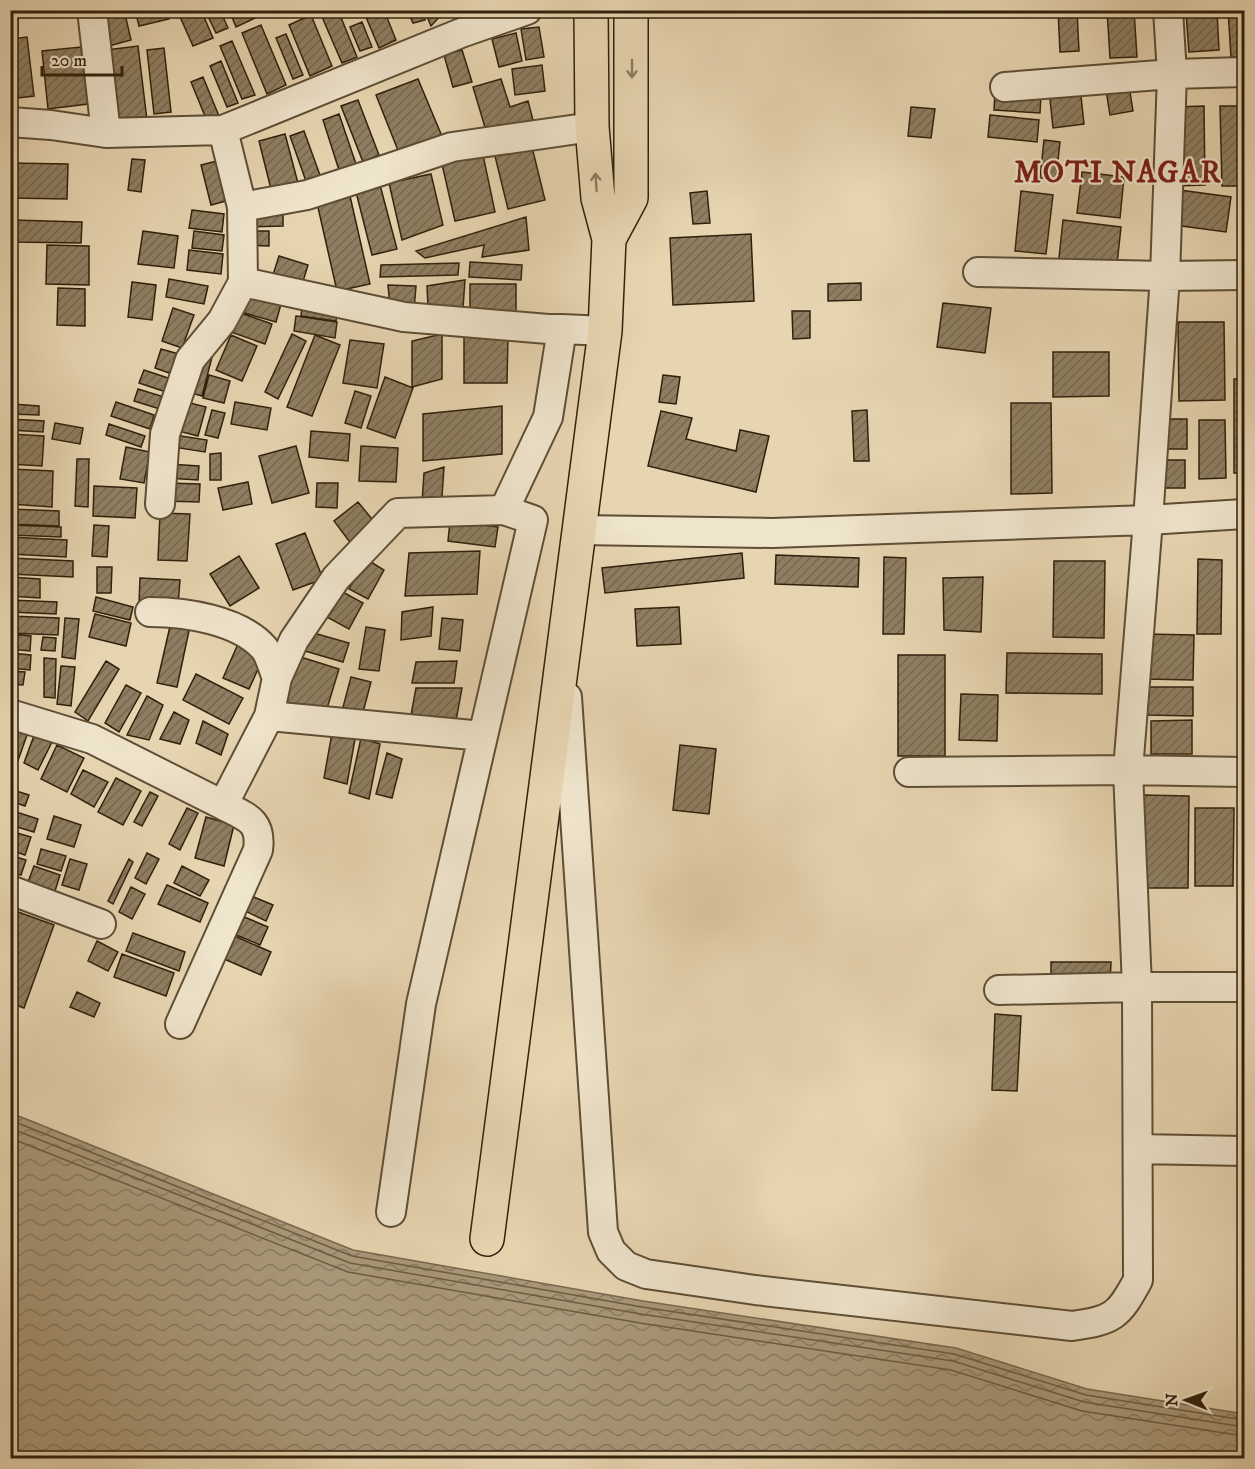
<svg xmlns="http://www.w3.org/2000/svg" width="1255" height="1469" font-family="'IM FELL DW Pica',serif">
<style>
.water{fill:url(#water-waves);stroke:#79684d;stroke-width:1.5}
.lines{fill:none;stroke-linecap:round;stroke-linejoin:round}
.shore{stroke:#6c5c42;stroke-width:1.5}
.building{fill:url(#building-hatch);stroke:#30210c;stroke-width:1.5}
.street-casing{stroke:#5e4e35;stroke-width:32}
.primary-casing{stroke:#30210c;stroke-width:36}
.street{stroke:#efe4cc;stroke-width:28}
.primary{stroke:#e7d5b1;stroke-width:33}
.oneway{stroke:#8c7b5e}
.labels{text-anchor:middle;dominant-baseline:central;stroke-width:4.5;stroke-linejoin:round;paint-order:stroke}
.district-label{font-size:30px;font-weight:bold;letter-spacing:1.5px;fill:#7a1f14;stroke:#efe4cc}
</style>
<defs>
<pattern id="water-waves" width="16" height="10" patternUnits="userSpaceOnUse" patternTransform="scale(1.5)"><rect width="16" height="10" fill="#a99879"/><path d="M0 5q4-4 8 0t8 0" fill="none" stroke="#8a7c62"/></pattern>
<pattern id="building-hatch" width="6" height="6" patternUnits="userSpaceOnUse" patternTransform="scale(1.5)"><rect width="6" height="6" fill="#8f7f62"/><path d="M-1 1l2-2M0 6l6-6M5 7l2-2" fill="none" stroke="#75684f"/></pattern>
</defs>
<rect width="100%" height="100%" fill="#e7d5b1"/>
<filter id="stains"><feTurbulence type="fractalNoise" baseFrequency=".00333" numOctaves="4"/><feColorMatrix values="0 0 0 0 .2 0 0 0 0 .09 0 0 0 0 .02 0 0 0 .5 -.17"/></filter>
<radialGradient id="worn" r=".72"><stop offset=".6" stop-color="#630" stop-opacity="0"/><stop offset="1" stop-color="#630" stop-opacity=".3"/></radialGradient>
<path class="water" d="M11 1113 353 1250 643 1301 956 1348 1087 1389 1244 1414V1458H11Z"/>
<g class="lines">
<path class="shore" d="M10 1120 352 1256 642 1307 954 1354 1086 1395 1244 1420
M10 1128 350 1263 641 1314 953 1361 1084 1402 1244 1427
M10 1138 348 1272 640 1323 951 1370 1082 1411 1244 1436"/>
</g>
<path class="building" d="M135 10H167L169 19 139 26Z
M177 10H201L213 38 193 46Z
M205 10H220L228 28 216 33Z
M229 10H252L255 18 236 27Z
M319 10H338L357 57 342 63Z
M363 10H384L396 40 379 48Z
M407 10H421L425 20 413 23Z
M424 10H445V11L431 26Z
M1058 10H1077L1079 51 1060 52Z
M1107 10H1134L1137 57 1110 58Z
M1228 10H1244V57H1231Z
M1217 11 1219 50 1189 52 1186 13Z
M125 14 131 40 105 47 99 20Z
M311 15 332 66 310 76 289 25Z
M10 19H18V34H10Z
M362 22 372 47 360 51 350 27Z
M261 25 286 85 267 94 242 33Z
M539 27 544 57 526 60 521 29Z
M516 33 522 61 499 67 492 39Z
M286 34 303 75 293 79 276 38Z
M27 37 34 96 18 98 12 39Z
M232 41 255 95 242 99 220 46Z
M138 46 147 120 115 123 107 50Z
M81 47 88 104 48 109 42 51Z
M164 48 171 112 154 114 147 50Z
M462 50 472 82 453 87 444 55Z
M221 61 238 103 227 107 210 66Z
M542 65 545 91 515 95 512 69Z
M203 77 219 116 207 121 191 82Z
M418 79 441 134 401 158 376 95Z
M501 79 510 107 528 101 533 120 487 134 473 87Z
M1129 86 1133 111 1110 115 1106 90Z
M1080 87 1084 124 1053 128 1049 90Z
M995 92 1041 94 1040 113 994 110Z
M358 100 379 155 363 162 341 106Z
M1204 106 1205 185 1176 186 1175 107Z
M1220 106H1244V186H1222Z
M911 107 935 109 931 138 908 136Z
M339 114 356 164 339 170 323 120Z
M990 115 1039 120 1037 142 988 137Z
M304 131 321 178 307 184 290 136Z
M285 134 299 187 272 193 259 141Z
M1044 140 1060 142 1056 179 1040 178Z
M531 143 545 200 508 209 494 152Z
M483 155 495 212 455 221 442 164Z
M132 159 145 160 141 192 128 190Z
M217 161 226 201 211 205 201 165Z
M10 163 68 164 67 199 10 198Z
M1082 172 1124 177 1120 218 1077 213Z
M431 174 443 225 402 240 389 183Z
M380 185 397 249 372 255 356 192Z
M1172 189 1231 197 1226 232 1167 224Z
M707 191 710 223 693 224 690 193Z
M1021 191 1053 195 1046 254 1015 251Z
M350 196 370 284 337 291 317 203Z
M192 210 224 214 222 232 189 228Z
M283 210V226L244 227 243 211Z
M526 217 529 250 482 257 484 245 425 258 416 251Z
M13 220 82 222 81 243 13 242Z
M1063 220 1121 227 1116 274 1058 267Z
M143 231 178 236 174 268 138 264Z
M194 231 224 235 222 251 192 248Z
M245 231H269V246L245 245Z
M751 234 754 301 673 305 670 238Z
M47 245 89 246V285L46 284Z
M189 250 223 254 221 274 187 270Z
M279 256 308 265 301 288 272 278Z
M470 262 522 265 521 280 469 277Z
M459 263 458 275 380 277 381 265Z
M169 279 208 286 204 304 166 297Z
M465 280 463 308 428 307 427 286Z
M132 282 156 285 152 320 128 317Z
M861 283V300L828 301V284Z
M470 284H516V317L470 318Z
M388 285 416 286 414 310 390 306Z
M249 286 283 297 276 322 241 312Z
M58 288 85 289V326L57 325Z
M303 299 339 304 336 321 301 316Z
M943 303 991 308 985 353 937 347Z
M173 308 194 315 182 348 162 341Z
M792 311H810V338L793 339Z
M238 312 272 324 265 344 231 332Z
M296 316 337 322 335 338 294 331Z
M1178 322H1224L1225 400 1179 401Z
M292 334 306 341 278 399 265 392Z
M442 334V379L412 387V341Z
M231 335 257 346 242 381 216 370Z
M315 335 340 345 312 416 287 407Z
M464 337H508L507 383H464Z
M350 340 384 344 377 388 343 383Z
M161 349 179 354 172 374 155 368Z
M1053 352H1109V396L1053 397Z
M198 353 212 357 202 396 188 392Z
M144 370 171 379 166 392 139 383Z
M209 375 230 381 224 403 203 398Z
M663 375 680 377 676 404 659 402Z
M385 377 413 388 395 438 367 428Z
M1234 379H1244V473H1234Z
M138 389 164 397 160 409 134 401Z
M355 391 371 396 361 428 345 423Z
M178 400 206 407 198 436 171 429Z
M116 402 154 415 150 429 111 416Z
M235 402 271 408 267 430 231 424Z
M1011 403H1051L1052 493 1011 494Z
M12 404 39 406V415L11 414Z
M502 406V454L423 461V414Z
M212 410 225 413 218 438 205 435Z
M867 410 869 461H854L852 411Z
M661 411 692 418 686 439 736 451 740 430 769 436 756 492 648 466Z
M10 419 44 421 43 432 10 430Z
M1166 419H1187V449H1166Z
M1199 420H1225L1226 478 1199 479Z
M55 423 83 428 80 444 52 439Z
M109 424 145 436 141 447 106 435Z
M311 431 350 434 348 461 309 457Z
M10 434 44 436 42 466 10 464Z
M175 435 207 440 205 452 173 447Z
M296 446 309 493 272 503 259 456Z
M361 446 398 448 396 482 359 481Z
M126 447 150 452 144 483 120 479Z
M221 453V480H210V454Z
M77 459H89L88 507 75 506Z
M1156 460H1185V488H1156Z
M168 464 199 466 198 480 167 478Z
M444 467 442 497 422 503 424 473Z
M10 469 53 471 52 507 10 504Z
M248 482 252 504 223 510 218 488Z
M166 483 200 484 199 502 165 501Z
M317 483H338L337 508 316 507Z
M94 486 137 488 135 518 93 516Z
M358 502 380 529 355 549 334 521Z
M10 509 59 511V526L10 524Z
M160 513 190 514 187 561 158 560Z
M450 521 498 527 495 547 448 541Z
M10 525 61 527V537L10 535Z
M94 525 109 526 107 557 92 556Z
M305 533 323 579 293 590 276 544Z
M10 537 67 540 66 557 10 554Z
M480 551 477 594 405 596 409 553Z
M742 553 744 578 605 593 602 568Z
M776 555 859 558 858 587 775 584Z
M239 556 259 588 230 606 210 574Z
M884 557 906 558 904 634H883Z
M10 558 73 561V577L10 574Z
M366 559 384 570 368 599 349 589Z
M1198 559 1222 560 1221 634H1197Z
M1054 561H1105L1104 638 1053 637Z
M97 567H112L111 593H97Z
M10 577 40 579V598L10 596Z
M983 577 981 632 944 630 943 578Z
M140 578 180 580 178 605 139 603Z
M339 590 363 603 349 629 325 616Z
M96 597 133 607 130 620 93 611Z
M10 600 57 602 56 614 10 612Z
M433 607 431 636 401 640 402 612Z
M679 607 681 644 637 646 635 609Z
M95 614 131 623 126 646 89 637Z
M10 616 59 618 58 635 10 633Z
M65 618 79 619 75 659 62 657Z
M442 618 463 620 460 651 439 649Z
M171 622 190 626 177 687 157 683Z
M366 627 385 630 379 671 359 669Z
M303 630 349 643 343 662 298 649Z
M10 634 31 636 30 651 10 649Z
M1146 634 1194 635 1193 680 1145 679Z
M43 637 56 638 55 651 41 650Z
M238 644 264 656 249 689 223 678Z
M10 653 31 655 30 670 10 668Z
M1007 653 1102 654V694L1006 693Z
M291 654 339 669 325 715 276 699Z
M898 655H945V756H898Z
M44 658 56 659 55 698 44 697Z
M106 661 119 669 88 721 75 712Z
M457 661 454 683H412L416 662Z
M61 666 75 667 71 706 57 704Z
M10 671 25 672 23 685 10 684Z
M196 674 243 698 229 724 183 700Z
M351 677 371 682 362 716 342 711Z
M126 685 141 693 119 732 105 723Z
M1148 687H1193V716L1147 715Z
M416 688H462L455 726H409Z
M961 694 998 695 997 741 959 740Z
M147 696 163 705 149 740 127 735Z
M174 712 189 720 180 744 160 739Z
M1192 720V754H1151V721Z
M203 721 228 734 221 755 196 743Z
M12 728 27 735 15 769 10 766Z
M35 733 54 738 38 770 24 763Z
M332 733 355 739 347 784 324 778Z
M361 738 380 744 369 799 349 793Z
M57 745 84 758 67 792 41 779Z
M680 745 716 749 709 814 673 810Z
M387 753 402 759 392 798 376 794Z
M83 770 108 782 94 807 71 794Z
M116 778 141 791 123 825 98 812Z
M10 789 29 795 25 806 10 801Z
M150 792 158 796 142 826 134 822Z
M1142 795 1189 796 1188 888H1142Z
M187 808 198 813 180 850 169 844Z
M1195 808H1234L1233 886H1195Z
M10 810 38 819 34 832 10 825Z
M54 816 81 825 74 847 47 839Z
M206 817 234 825 224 866 195 858Z
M10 831 31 837 25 855 10 850Z
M41 849 66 856 61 871 37 864Z
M147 853 159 859 146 884 135 878Z
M10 855 26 860 21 875 10 872Z
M70 859 87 864 79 890 62 885Z
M129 859 133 862 113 904 108 901Z
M34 866 60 875 55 891 28 882Z
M182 866 209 880 200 896 174 883Z
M167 885 208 903 200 922 158 904Z
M131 887 145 894 132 919 119 912Z
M249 895 273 905 266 921 243 910Z
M10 909 54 925 24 1008 10 1003Z
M242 916 268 927 260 945 234 934Z
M133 933 185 952 179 971 126 951Z
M232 935 271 952 261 975 222 958Z
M97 941 118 952 108 971 88 961Z
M122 954 174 973 166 996 114 977Z
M1051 962H1111L1110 986 1051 985Z
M77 992 100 1003 94 1017 70 1007Z
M995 1014 1021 1016 1017 1091 992 1090Z"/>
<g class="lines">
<defs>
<path id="street" d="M92 10 106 133
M1005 87 1172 74 1244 72
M10 122 51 125 106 133 223 130 461 33 527 10
M223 130 242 207
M978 272 1165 276 1244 275
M243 282 404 317 548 329H562
M160 504 165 434 190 360 222 321 243 282 242 207 307 195 381 171 452 147 592 127
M579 530 772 533 1148 520 1244 514
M150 612C186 612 239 620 264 648 270 655 273 669 277 678
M567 697 603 1232 611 1251 626 1266 646 1274 755 1290 1072 1326C1113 1320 1118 1317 1138 1280L1137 987H1244
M10 714 92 739 223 805 269 716 277 678 294 640 336 578 398 513 504 510
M269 716 483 736
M909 772 1128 770 1244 772
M10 890 101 924
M999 990 1137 987 1128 770 1148 520 1165 276 1172 74 1168 10
M180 1024 258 850C262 820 246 817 223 805
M1138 1149 1244 1151
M391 1212 421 1004 533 520 504 510 548 417 562 329 605 331"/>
<path id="primary" d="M609 239 631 198V10
M487 1239 605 331 609 239 598 198 592 127 591 10"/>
</defs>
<use href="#street" class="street-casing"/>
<use href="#primary" class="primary-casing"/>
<use href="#street" class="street"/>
<use href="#primary" class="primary"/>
</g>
<defs><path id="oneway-shaft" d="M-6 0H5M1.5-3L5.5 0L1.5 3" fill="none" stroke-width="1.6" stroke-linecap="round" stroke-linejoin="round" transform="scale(1.5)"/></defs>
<g class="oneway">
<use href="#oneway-shaft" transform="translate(632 69) rotate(90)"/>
<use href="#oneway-shaft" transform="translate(596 182) rotate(-94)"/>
</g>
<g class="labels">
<g class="district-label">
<text x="1118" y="173">MOTI NAGAR</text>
</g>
</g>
<rect width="1255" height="1469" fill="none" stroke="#e7d5b1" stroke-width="36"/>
<rect x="12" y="12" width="1231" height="1445" fill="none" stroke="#30210c" stroke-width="3"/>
<rect x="18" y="18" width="1219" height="1433" fill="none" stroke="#30210c" stroke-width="1.5"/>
<g transform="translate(1186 1400) rotate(271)" stroke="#efe4cc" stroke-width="4.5" paint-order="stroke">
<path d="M0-4.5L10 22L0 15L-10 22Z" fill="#30210c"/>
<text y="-9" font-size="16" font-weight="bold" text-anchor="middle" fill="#30210c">N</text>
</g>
<path d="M42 66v9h80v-9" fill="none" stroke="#30210c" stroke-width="3"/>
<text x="51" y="66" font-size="18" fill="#30210c" stroke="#efe4cc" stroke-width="4.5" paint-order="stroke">20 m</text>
<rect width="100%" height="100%" filter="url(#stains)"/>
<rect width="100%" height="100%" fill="url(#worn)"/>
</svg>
